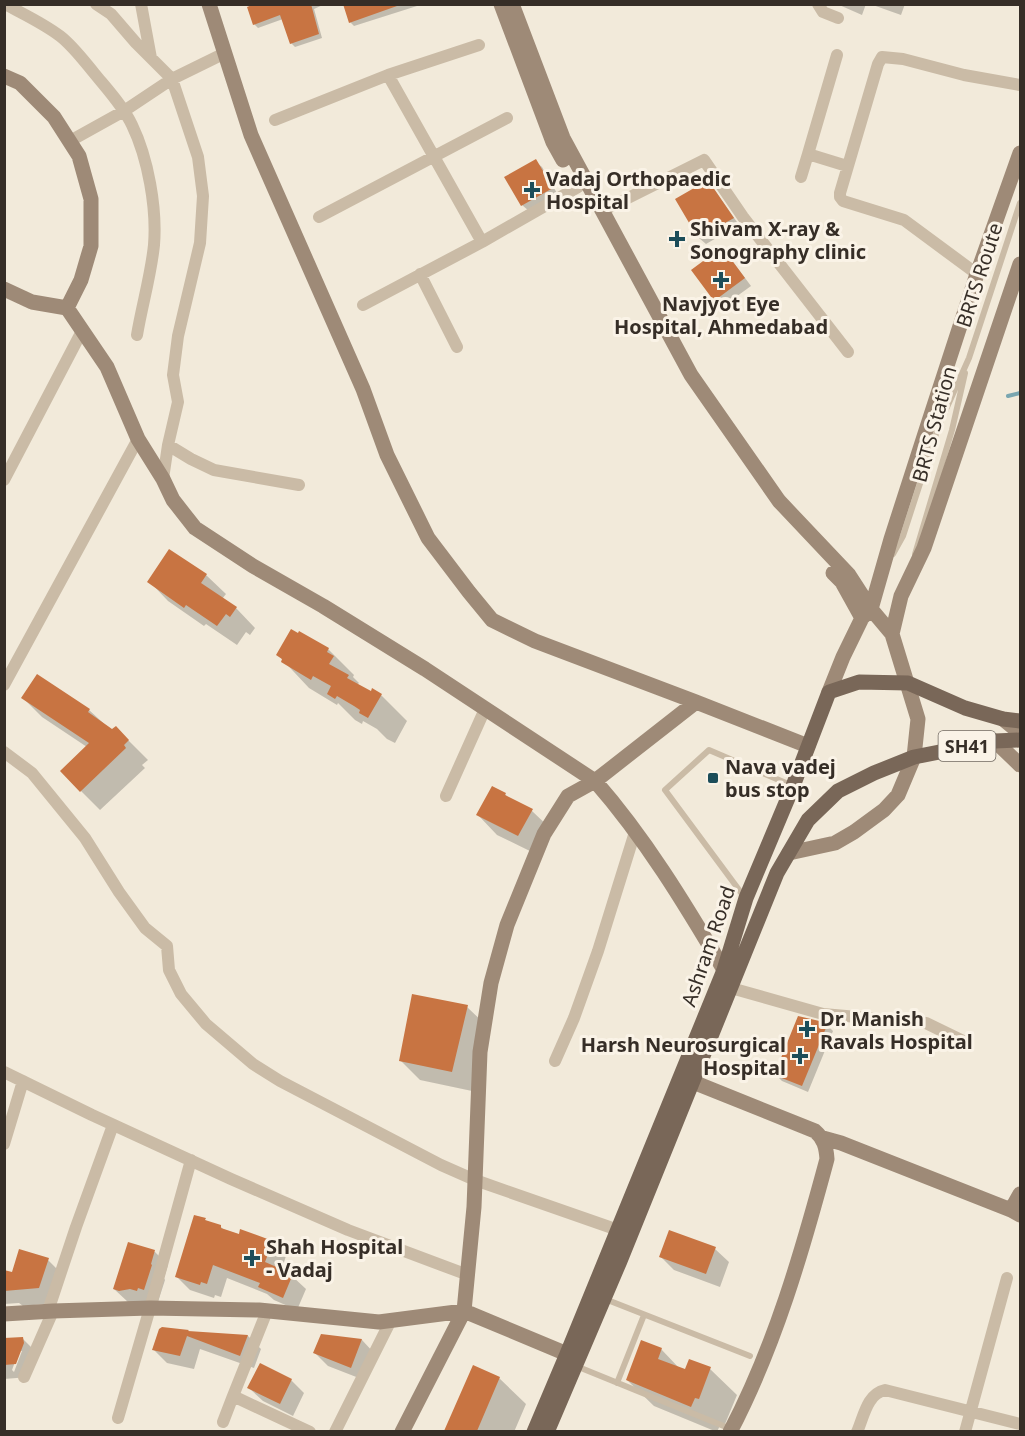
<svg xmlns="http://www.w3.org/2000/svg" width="1025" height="1436" font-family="'Noto Sans',sans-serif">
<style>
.shadow{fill:#0003;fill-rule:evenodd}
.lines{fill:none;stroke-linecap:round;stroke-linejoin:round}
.stream{stroke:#79a6b0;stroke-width:4}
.building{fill:#c87442}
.lane{stroke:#cabba6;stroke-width:6}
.street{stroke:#cabba6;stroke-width:12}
.secondary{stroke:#9e8a77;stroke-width:15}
.primary{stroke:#796758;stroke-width:15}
.poi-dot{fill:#1c4d59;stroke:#faf3e7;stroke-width:2}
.labels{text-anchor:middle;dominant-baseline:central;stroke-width:6;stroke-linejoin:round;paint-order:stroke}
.shield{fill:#faf3e7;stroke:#716961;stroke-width:1.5}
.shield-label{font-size:18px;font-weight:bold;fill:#362e27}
.poi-label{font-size:20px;font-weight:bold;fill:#362e27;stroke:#faf3e7;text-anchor:start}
.street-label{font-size:20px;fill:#362e27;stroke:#faf3e7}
</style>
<rect width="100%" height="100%" fill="#f2eada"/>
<path class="shadow" d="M248 4H325L314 9 322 38 295 47 291 43 283 19 258 28 254 24Z
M344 4H416L417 6 354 26 350 22Z
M837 4H866L862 15Z
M870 4H905L901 15Z
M535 161 542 167 558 195 529 211 522 205Z
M708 182 714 189 739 225 706 244 699 238 677 200Z
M728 255 751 286 722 307 715 300 693 270Z
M206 575 226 594 222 599 236 608 255 628 250 635 246 632 237 645 206 624 204 626 168 601 149 581Z
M328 649 354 675 353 677 359 683 357 685 371 693 381 695 407 721 395 743 387 739 377 729 363 721 362 724 355 720 338 703 337 705 309 688 278 655Z
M37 676 89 710 112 731 116 728 148 760 142 765 145 768 100 810 81 791 87 747 42 717 23 698Z
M505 794 509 799 532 811 552 830 538 855 497 835 478 815Z
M467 1007 487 1026 472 1091 420 1080 400 1060Z
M827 1025 833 1031 808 1092 782 1081 776 1075Z
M195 1216 221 1227 225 1231 239 1236 241 1231 272 1242 286 1256 281 1271 292 1276 306 1289 297 1310 274 1300 267 1294 227 1278 221 1297 215 1295 214 1298 190 1290 177 1277Z
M129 1244 155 1252 168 1265 164 1278 165 1280 158 1302 150 1303 128 1302 114 1289Z
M715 1249 729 1262 720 1287 674 1270 661 1257Z
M48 1260 63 1275 55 1303 23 1306 19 1303 4 1304V1272L13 1274Z
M189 1333 248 1336 261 1349 254 1368 200 1349 194 1369 167 1363 154 1350Z
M322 1335 362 1340 375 1354 364 1380 328 1366 315 1353Z
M22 1338 36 1352 29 1377 4 1379V1339ZM19 1351H22L14 1372 12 1370Z
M661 1349 680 1369 686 1371 710 1369 737 1395 725 1424 721 1423 717 1432 654 1406 627 1380Z
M473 1367 499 1378 526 1404 514 1432H446Z
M291 1380 304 1393 293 1416 263 1401 249 1388Z"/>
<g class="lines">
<path class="stream" d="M1008 396 1020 393"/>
</g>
<path class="building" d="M255 4H311L319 34 290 44 280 15 253 25 247 7Z
M343 4H396L397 6 349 23Z
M536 159 553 188 521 206 504 177Z
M708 180 734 218 698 238 675 199Z
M722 247 745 278 714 301 691 270Z
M169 549 207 574 201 583 237 607 230 617 226 614 217 626 186 605 184 608 147 582Z
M291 629 298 633 299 631 329 648 327 652 334 656 329 664 349 675 347 678 371 691 372 688 382 694 368 718 359 713 360 710 354 706 337 696 335 699 327 694 331 686 313 676 311 680 281 662 282 659 276 655Z
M37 674 90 709 88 712 112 729 116 726 129 740 124 745 126 748 80 792 60 771 89 743 21 698Z
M492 786 506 793 505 795 533 809 518 836 476 815Z
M412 994 468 1005 452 1072 399 1061Z
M798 1016 828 1023 802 1086 774 1075Z
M194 1215 206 1218 205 1220 221 1225V1228L239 1234 240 1229 273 1241 265 1262 293 1274 283 1298 258 1287 260 1283 213 1265 207 1284 201 1282 200 1285 175 1277Z
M669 1230 716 1247 706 1274 659 1257Z
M128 1242 155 1250 151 1264 152 1265 144 1290 138 1288 137 1291 130 1289 119 1291 113 1289Z
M19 1249 49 1258 39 1288 4 1291V1270L12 1272Z
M162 1327 189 1330 188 1331 248 1335 240 1356 187 1336 180 1356 152 1350 159 1329Z
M321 1334 362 1339 351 1368 313 1353Z
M23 1337 24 1343 16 1364 4 1365V1338Z
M641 1340 662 1348 658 1359 685 1369 689 1359 711 1367 699 1399 695 1398 691 1407 626 1380Z
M260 1363 292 1379 280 1404 247 1388Z
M473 1365 500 1377 477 1431H444Z"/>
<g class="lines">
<path class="lane" d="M893 554 903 536 939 425 969 358 1020 203
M915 554 952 430 965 373
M745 898 665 790 709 750 793 786
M605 1299 750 1356
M576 1366 731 1429
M617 1383 644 1315"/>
<path class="street" d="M5 4C23 14 43 23 60 36 73 46 84 61 94 73 107 89 123 106 132 125 148 158 157 208 154 245 151 275 142 305 137 335
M96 4 111 14 136 43 172 79 198 157 203 196 200 243 178 336 173 375 178 402 168 445 163 479
M141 4 151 58
M818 4 823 12 838 18
M837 55 808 154 847 166
M388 75 479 45
M275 120 388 75 482 242
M70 141 124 111 172 79 225 53
M801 177 808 154
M602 211 704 160 743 217 848 352
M319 217 507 118
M420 274 457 347
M977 274 904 220 843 201 840 197V193L878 64 882 57 903 59 964 75 1020 85
M363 305 482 242 578 187
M168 445 191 459 214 470 299 485
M4 480 82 331
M4 685 138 439
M4 752 32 773 85 838 119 892 145 928 167 946 169 970 181 994 206 1024 253 1064 280 1081 441 1165 475 1180 618 1230
M446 796 485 709
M731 988 823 1014 926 1023 963 1041
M555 1061 574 1018 598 951 635 832
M4 1072 92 1115 231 1179 348 1230 468 1275
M4 1144 23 1081
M48 1311 76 1227 113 1125
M267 1311 233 1396 310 1432
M24 1377 53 1311
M118 1418 150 1308 191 1160
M223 1422 233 1396
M335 1432 391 1320
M857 1432C864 1416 867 1394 885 1390L1020 1424
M965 1432 1007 1278"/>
<path class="secondary" d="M209 4 251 135 363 389 387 455 428 538 469 592 492 620 535 641 696 702 808 746
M501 4 553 142 563 160
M512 4 563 138 691 375 779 501 849 575 871 609 892 634 918 719 914 757 898 795 884 810 854 832 835 843 789 853
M4 76 20 83 54 117 79 156 91 199V246L81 280 67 308
M4 289 32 302 67 308 107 367 138 439 163 479 173 500 195 528 253 566 323 606 425 669 595 781C645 838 685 904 724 970
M833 573 842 582 862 618
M892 634 901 596 924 548 1020 264
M829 692 843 657 862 618 871 609 891 539 930 418 977 274 1020 153
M1003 719 1020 733
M995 741 1020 765
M693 1082 815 1131C824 1139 826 1146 827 1159 802 1252 775 1346 730 1432
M823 1138 841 1143 1011 1210 1020 1215
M1011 1210 1020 1194
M4 1314 53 1311 150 1308 259 1310 379 1322 464 1311 567 1354
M402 1432 464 1311 474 1207 480 1052 491 983 507 925 544 834 568 796 595 781 696 702"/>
<path class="primary" d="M534 1432 567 1354 724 970 746 898 793 786 829 692 859 682 908 683 965 708 1003 719 1020 721
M547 1432 620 1261 777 873 808 820 838 791 874 773 914 757 995 741 1020 740"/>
</g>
<g class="poi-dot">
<path d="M529 181h6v6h6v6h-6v6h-6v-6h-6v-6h6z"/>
<path d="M674 230h6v6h6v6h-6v6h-6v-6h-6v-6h6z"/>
<path d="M718 271h6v6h6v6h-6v6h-6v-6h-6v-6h6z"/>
<rect x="707" y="772" width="12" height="12" rx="3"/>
<path d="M804 1020h6v6h6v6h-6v6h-6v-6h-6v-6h6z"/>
<path d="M797 1047h6v6h6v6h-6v6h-6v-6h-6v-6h6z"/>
<path d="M249 1249h6v6h6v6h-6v6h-6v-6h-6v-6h6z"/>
</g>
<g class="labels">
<rect class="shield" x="938.5" y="731" width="57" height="30" rx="4.5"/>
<g class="shield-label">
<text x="967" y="746">SH41</text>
</g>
<g class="poi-label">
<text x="546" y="178">Vadaj Orthopaedic<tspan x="546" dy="23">Hospital</tspan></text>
<text x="690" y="228">Shivam X-ray &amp;<tspan x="690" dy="23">Sonography clinic</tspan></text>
<text x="721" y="303" text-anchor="middle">Navjyot Eye<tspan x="721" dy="23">Hospital, Ahmedabad</tspan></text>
<text x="725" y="766">Nava vadej<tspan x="725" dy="23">bus stop</tspan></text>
<text x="820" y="1018">Dr. Manish<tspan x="820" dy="23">Ravals Hospital</tspan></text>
<text x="786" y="1044" text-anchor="end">Harsh Neurosurgical<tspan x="786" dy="23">Hospital</tspan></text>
<text x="266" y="1246">Shah Hospital<tspan x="266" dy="23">- Vadaj</tspan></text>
</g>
<g class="street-label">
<text transform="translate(979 275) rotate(-72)">BRTS Route</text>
<text transform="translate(934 424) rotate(-75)">BRTS Station</text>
<text transform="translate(708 946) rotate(-71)">Ashram Road</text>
</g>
</g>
<rect width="1025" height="1436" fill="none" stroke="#362e27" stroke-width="12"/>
</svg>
